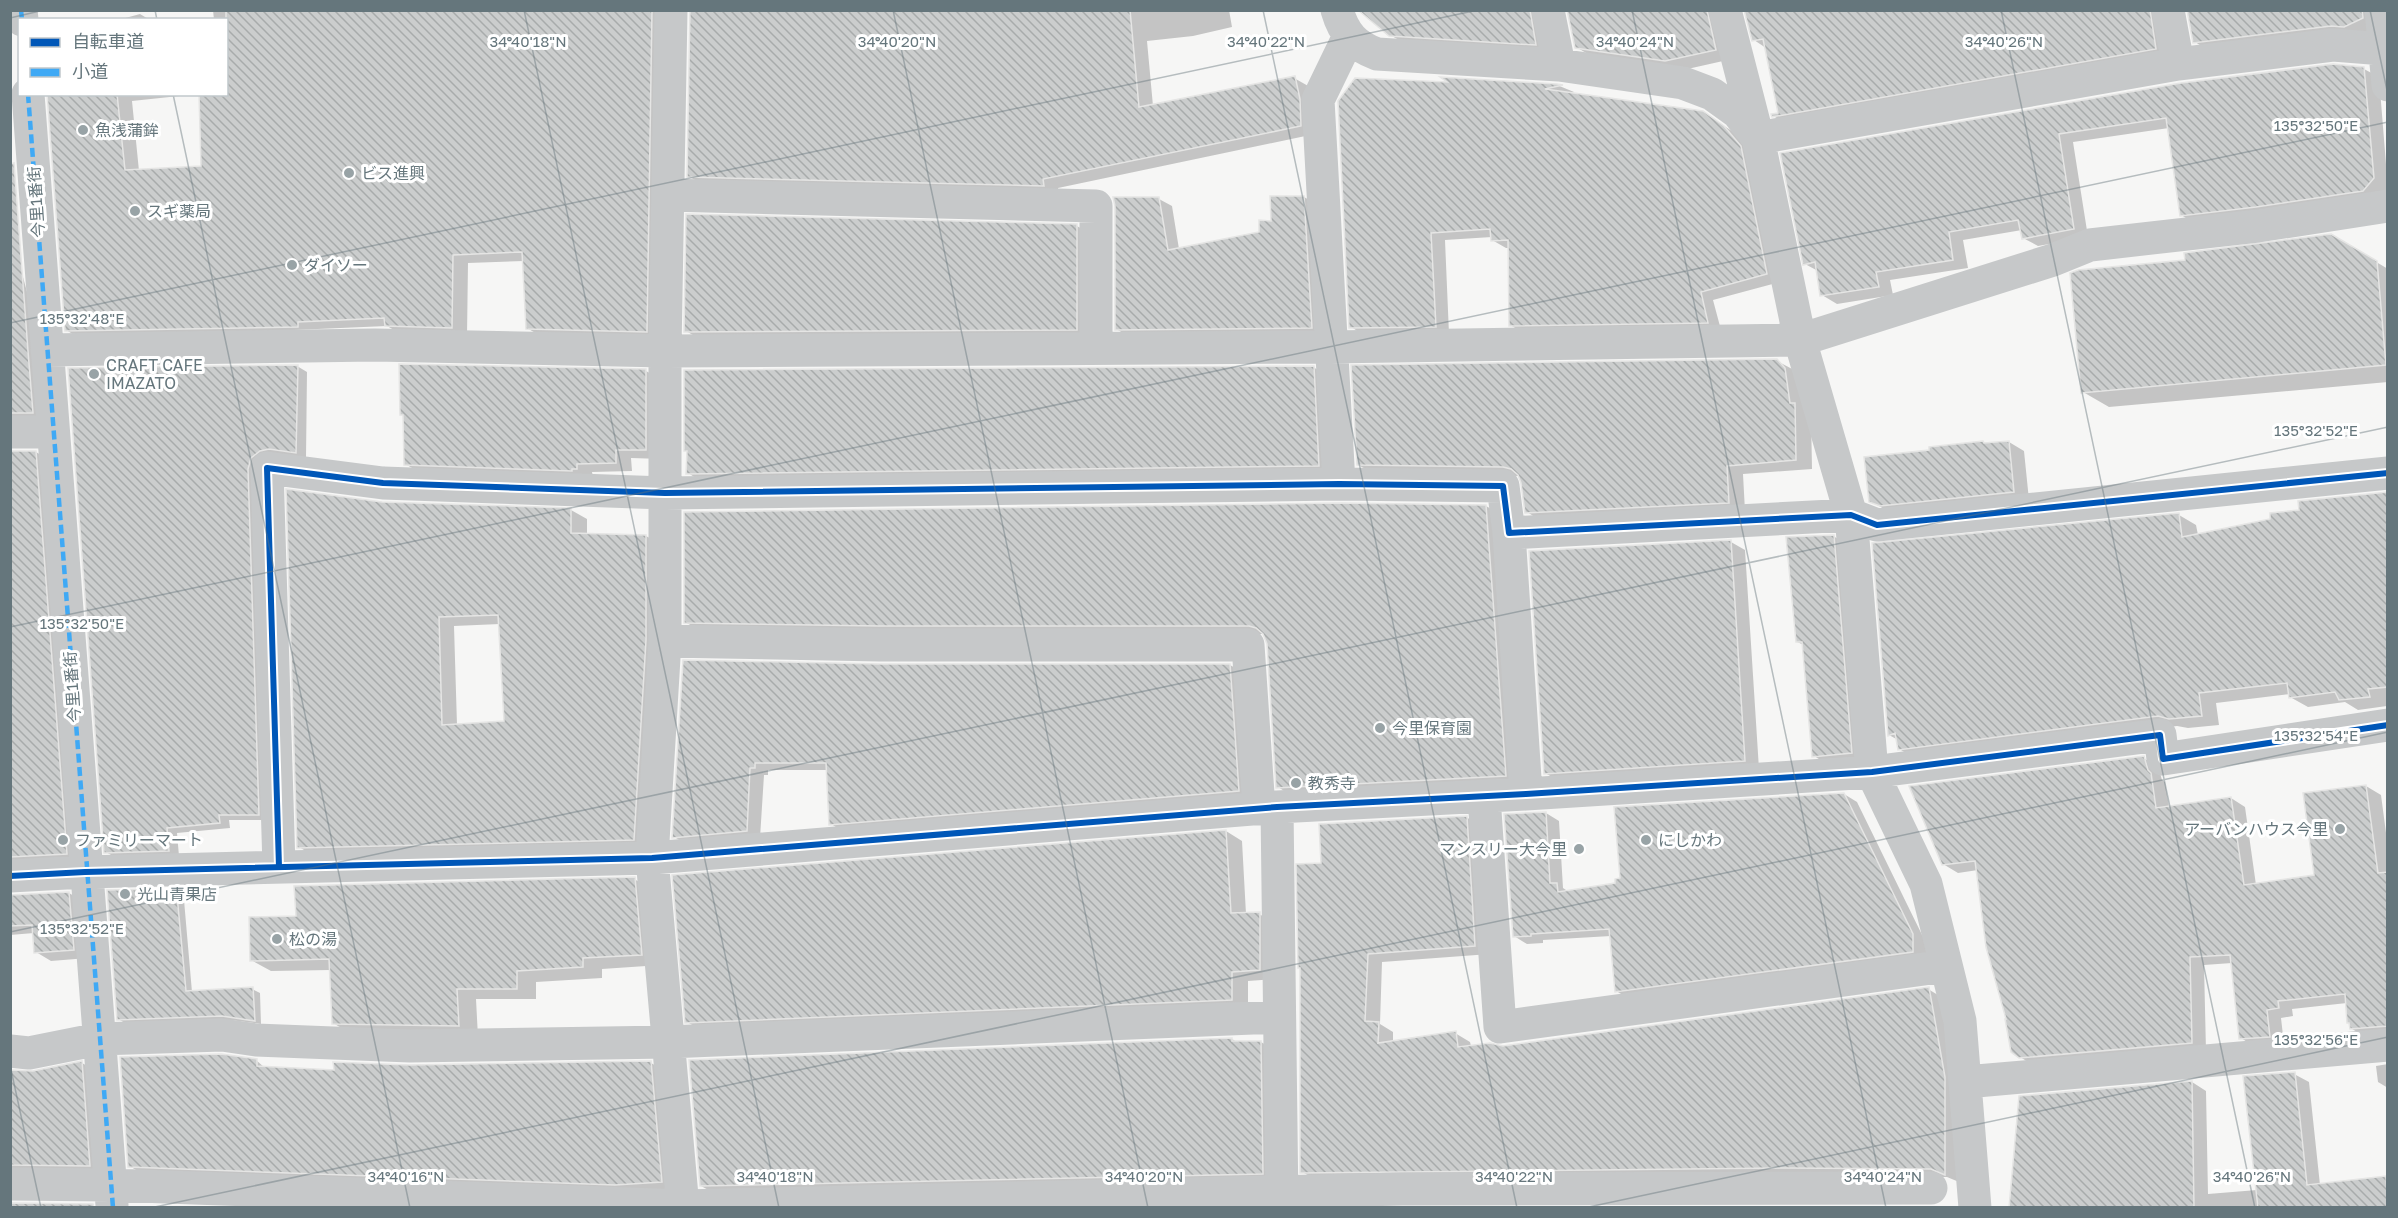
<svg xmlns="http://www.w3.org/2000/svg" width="2398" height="1218" font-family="'Golos Text','Noto Sans JP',sans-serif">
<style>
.shadow{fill:#0003;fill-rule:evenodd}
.building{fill:url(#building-back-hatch);stroke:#e5e5e4;stroke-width:1.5;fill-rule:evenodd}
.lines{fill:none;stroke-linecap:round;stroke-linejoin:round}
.minor{stroke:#c6c8c9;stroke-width:33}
.quiet{stroke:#3fa9f5;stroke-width:4.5;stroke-dasharray:9 4.5;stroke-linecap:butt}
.cycleway-casing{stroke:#fff;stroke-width:10}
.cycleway{stroke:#0057b8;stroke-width:6}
.ticks{fill:none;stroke:#65767c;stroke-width:1.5;stroke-opacity:0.45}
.poi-dot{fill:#98a3a6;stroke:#fff;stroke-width:2}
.labels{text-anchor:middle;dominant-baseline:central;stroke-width:6;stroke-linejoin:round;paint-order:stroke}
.poi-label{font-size:16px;fill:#65767c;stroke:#fff;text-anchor:start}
.street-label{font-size:16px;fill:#65767c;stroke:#fff}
.ticks-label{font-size:15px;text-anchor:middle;fill:#65767c;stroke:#fff;stroke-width:6;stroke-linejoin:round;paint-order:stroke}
</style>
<defs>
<pattern id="building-back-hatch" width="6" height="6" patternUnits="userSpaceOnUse" patternTransform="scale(1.5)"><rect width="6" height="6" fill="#cbcdcd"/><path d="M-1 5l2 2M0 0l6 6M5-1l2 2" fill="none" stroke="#a8abab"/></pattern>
</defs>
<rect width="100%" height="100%" fill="#f6f6f5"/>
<path class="shadow" d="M213 10H670L662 340 542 337 527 328 524 261 468 263 467 336 401 334 387 326 81 339 66 330 48 94H198L132 101 139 171 203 168 226 94V20H214Z
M691 10H1229L1232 27 1193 36 1147 41 1153 106 1294 78 1310 87 1315 134 1058 188 1059 194 704 185 688 176Z
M1369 10H1549L1552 54 1408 45 1390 35Z
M1569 10H1726L1732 59 1683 70 1593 57 1576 47Z
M1746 10H2169L2172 58 1790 125 1773 116 1780 114 1766 48 1754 40Z
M2189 10H2373L2375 30 2361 36 2211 52 2195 42Z
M140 14 150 20H118Z
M2364 69 2379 77 2388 189 2378 199 2196 224 2181 215 2169 128 2073 142 2088 237 2038 246 2023 238 2022 230 1963 240 1968 268 1890 280 1893 295 1837 304 1822 295 1818 271 1805 264 1782 154Z
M1557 85 1574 92 1570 94 1703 112 1738 135 1754 155 1780 282 1713 300 1721 330 1524 333 1510 325V248H1506L1492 240V237L1445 240 1449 334 1364 335 1351 327 1340 101Z
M1304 197 1318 205 1325 335 1130 337 1116 329 1159 199 1172 206 1179 249 1260 233Z
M1077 226 1089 233V336L698 338 686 331Z
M10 229 33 314 48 421 10 429Z
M2331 235 2388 269V382L2109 407 2083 392 2187 262Z
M1777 361 1794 370 1811 414 1812 469 1743 474 1745 511 1543 522 1527 512 1520 476 1375 474 1358 465Z
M297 366 307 372 306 458 281 454 268 820H229L230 828 177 833 179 856 116 858 106 852 69 370Z
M1313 367 1325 374 1331 472 699 480 688 473 689 452 685 450Z
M646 371 662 380V459L631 458 632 471 592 472 593 477 421 473 405 464Z
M2009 442 2024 451 2029 500 1886 510 1870 501 1986 445Z
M10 452H36L51 461 81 862 10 873Z
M2388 493 2387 706 2358 710 2345 702 2308 707 2290 697V694L2216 703 2219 725 2188 728 2177 726 1917 759 1899 749 1898 740 1889 735 2179 515 2196 525 2198 535 2272 520 2300 511Z
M382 503 571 510 587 519V535L646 536 662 545 650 848 314 856 299 847ZM500 624 505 722 457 725 454 626Z
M1486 506 1500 514 1520 784 1292 796 1278 787 1268 643 1265 634H895L699 630 685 622Z
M1833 536 1847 544 1865 760 1827 764 1814 756 1804 645 1797 642Z
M1731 542 1745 550 1759 769 1559 781 1545 773 1531 552Z
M684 662 880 665H1230L1244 673 1252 798 844 832 831 824 828 770H768V775H764L760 838 687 844 674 837Z
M2143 758 2158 766 2162 780 2165 782 2169 807 2231 798 2245 807 2256 885 2315 876 2366 786 2381 795 2388 848V1035L2366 1037 2352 1029 2347 1003 2292 1009 2293 1016 2281 1018 2284 1044 2255 1047 2241 1038 2232 963 2204 965 2206 1051 2035 1066 2020 1057 1978 870 1958 873 1943 864Z
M1844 794 1857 802 1926 943V958L1630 999 1616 991 1611 936 1543 940V943L1527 944 1514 936 1546 813 1559 821 1563 888 1569 892 1617 884Z
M1466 817 1481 826 1490 954 1382 962 1380 1024 1393 1032V1042L1455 1033 1470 1042 1471 1046 1502 1047 1928 989 1943 998 1959 1182 1947 1177 1418 1178 1317 1180 1302 1172 1322 864Z
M1226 831 1242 841 1246 914H1259L1276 923V979L1248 981V1009L703 1031 687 1022Z
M634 879 654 890 661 965 602 969V978L536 982V999H476L478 1037 353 1035 333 1023 331 970 271 971 251 960 297 917Z
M171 890 184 900 192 992 252 989 260 993 261 1024 230 1020 125 1023 118 1019Z
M69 893 84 902 88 958 51 961 36 952 34 933 10 935V896Z
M1232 1039 1237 1042H1261L1273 1049 1275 1180 714 1193 701 1186Z
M256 1060 265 1068 335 1071 410 1066 651 1063 660 1068 670 1191 138 1171 129 1166Z
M82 1063 91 1068 99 1170 10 1172V1070L27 1073Z
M2388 1064V1088L2378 1082 2376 1066Z
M2294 1074 2309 1082 2320 1185 2388 1177V1208H2011L2192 1082 2206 1091 2208 1194 2257 1190Z"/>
<path class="building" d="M226 10H652L647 332 526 329 522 252 453 255 452 328 385 326 384 318 298 322V327L65 331 47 94H117L125 170 201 166 199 94H226Z
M690 10H1130L1139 107 1295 76 1300 99 1301 126 1043 179 1044 186 687 177Z
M1358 10H1530L1536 45 1389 36Z
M1567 10H1707L1716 50 1665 61 1575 48Z
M1744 10H2150L2156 49 1772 117 1771 114 1778 113 1763 39 1752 41Z
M2187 10H2362L2363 18 2344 27 2331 26 2193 43Z
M2333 64 2364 67 2374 178 2363 191 2256 207 2180 216 2166 118 2059 134 2074 229 2022 239 2018 220 1949 232 1953 260 1876 272 1879 287 1820 296 1815 262 1803 265 1780 153 2181 83Z
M1440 77 1557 84 1563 85 1545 89 1703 111 1724 126 1741 146 1767 274 1701 292 1708 323 1509 326 1508 240 1491 241 1490 229 1431 233 1436 327 1349 328 1338 101 1355 78 1447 82Z
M14 163 28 351 33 413H10V164Z
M1270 196H1304L1312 328 1115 330V206L1113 197H1159L1168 250 1259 232V220L1271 221Z
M686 214 1077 224V330L684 332Z
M2331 234 2377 261 2386 365 2081 393 2070 273 2078 270 2185 260 2184 253Z
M1777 359 1785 368 1790 403H1795L1796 460 1727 466 1729 503 1525 513 1521 483 1518 475 1511 469 1503 467 1357 465 1351 365Z
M399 364 646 369V450H616V463L577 464V469H572V471L404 465 403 415H400Z
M298 365 296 453 269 449 260 451 251 458 248 469 259 815H219L220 823 167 828 169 851 104 853 68 368Z
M1314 366 1319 466 686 474 687 451H684V370Z
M1983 441 1984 443 2009 441 2014 492 1880 506 1869 502 1864 457 1929 450V447Z
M10 451H36L67 854 10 857Z
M286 489 382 502 571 508V533L646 535V640L634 840 297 848ZM498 615 504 721 442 725 439 617Z
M2388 492V687L2368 689 2370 697 2339 700 2335 692 2289 698 2287 683 2199 693 2202 716 2169 719 2158 716 1898 750 1895 733 1888 736 1872 543 2179 513 2182 537 2270 519V513L2299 510 2298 501Z
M1339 503 1486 505 1506 776 1276 788 1267 644 1263 634 1256 628 1249 626H880L684 623V512Z
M1834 535 1852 753 1812 757 1802 642H1796L1786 537Z
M1731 540 1745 761 1544 774 1529 551Z
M683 660 880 664H1230L1239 791 829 825 826 763H755V768H750L747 831 672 838Z
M2144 756 2148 770 2151 773 2156 808 2231 797 2244 885 2314 875 2303 793 2366 785 2378 873 2388 872V1026L2350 1029 2349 1023H2347L2345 994 2278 1001 2279 1008 2267 1010 2270 1037 2239 1039 2230 955 2190 957 2192 1043 2019 1058 2011 1052 2005 1019H2006L1986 947 1975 861 1942 865 1909 786Z
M1844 793 1913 934V952L1615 992 1609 929 1531 934V936L1513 937 1504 814 1546 812 1550 883H1557L1558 892 1615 883V879L1620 878 1614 807Z
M1467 816 1475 946 1368 954 1365 1021 1379 1022 1378 1043 1456 1031 1458 1047 1490 1043 1503 1046 1929 987 1945 1077V1175L1931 1169 1785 1168 1300 1173V968H1298L1296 864 1321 863 1319 824Z
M1226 830 1231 913 1260 912V970L1232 972V1000L685 1023 672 875Z
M635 877 642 955 583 958V967L517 971V989H457L459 1026 332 1024 329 959 250 961 249 917 296 916 294 886Z
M172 889V895H177L186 991 253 987 255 1021 222 1016 117 1020 107 890Z
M69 892 74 950 34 953 32 925 10 926V895Z
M1232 1038V1041H1261L1263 1174 700 1186 689 1060Z
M221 1054 257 1059V1066L334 1070 333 1062 410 1065 651 1061 662 1182 615 1185 128 1167 120 1057Z
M82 1061 90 1166 10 1165V1070L33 1071Z
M2295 1072 2307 1185 2386 1176 2388 1208H2258L2243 1076Z
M2192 1081 2194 1208H2009L2019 1096Z
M10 1203 93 1204 94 1208H10Z"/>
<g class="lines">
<path class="minor" d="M21 10 22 20
M671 10 665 351V641L652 858 683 1208
M1337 10C1344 34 1355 46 1377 54L1559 65 1683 83 1712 94 1737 112 1758 138 1800 340 1851 515 1872 772 1926 884 1960 1021 1975 1208
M1548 10 1559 65
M1725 10 1758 138 2178 64 2333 45 2384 49
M2168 10 2178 64
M2381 10 2388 85
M28 94 112 1205
M668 195 1096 206V348
M47 350 375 345 665 351 1330 347 1800 340 2053 260 2090 245 2258 226 2388 206
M10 432H53
M1339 484 1318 100 1349 36
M1509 533 1526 794
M665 641 880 645H1248L1259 809
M1484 797 1500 1027 1946 966
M1277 807 1282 1208
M279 867 267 468 383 483 665 493 1339 484 1503 486 1509 533 1851 515 1877 525 2388 473
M10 876 85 872 652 858 1277 807 1526 794 1872 772 2160 735 2163 759 2388 725
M10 1051 29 1053 99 1039 222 1035 256 1040 410 1046 668 1042 1279 1017
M1965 1082 2388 1045
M10 1184 111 1185 683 1206 1402 1189 1931 1188"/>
<path class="quiet" d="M21 10 22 20
M28 94 113 1208"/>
<defs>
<path id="cycleway" d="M279 867 267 468 383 483 665 493 1339 484 1503 486 1509 533 1851 515 1877 525 2388 473
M10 876 85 872 652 858 1277 807 1526 794 1872 772 2160 735 2163 759 2388 725"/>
</defs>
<use href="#cycleway" class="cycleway-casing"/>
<use href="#cycleway" class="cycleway"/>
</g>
<path class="ticks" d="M155 10 157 20M524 10 779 1208M893 10 1148 1208M1263 10 1517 1208M1632 10 1886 1208M2001 10 2255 1208M2370 10 2388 95M10 18 44 10M173 94 410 1208M10 323 1478 10M10 627 2388 122M10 932 2388 427M10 1065 41 1208M150 1208 2388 732M1584 1208 2388 1037"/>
<g class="poi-dot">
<circle cx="83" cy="130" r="6"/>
<circle cx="349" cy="173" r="6"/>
<circle cx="135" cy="211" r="6"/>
<circle cx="292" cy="265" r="6"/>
<circle cx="94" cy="374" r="6"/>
<circle cx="1380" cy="728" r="6"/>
<circle cx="1296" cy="783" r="6"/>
<circle cx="2340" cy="829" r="6"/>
<circle cx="63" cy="840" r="6"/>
<circle cx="1646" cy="840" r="6"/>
<circle cx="1579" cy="849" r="6"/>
<circle cx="125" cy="894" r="6"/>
<circle cx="277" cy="939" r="6"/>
</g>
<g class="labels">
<g class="poi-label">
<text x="95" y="130">魚浅蒲鉾</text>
<text x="361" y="173">ビス進興</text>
<text x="147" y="211">スギ薬局</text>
<text x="304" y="265">ダイソー</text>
<text x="106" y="365">CRAFT CAFE<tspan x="106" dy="18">IMAZATO</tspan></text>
<text x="1392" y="728">今里保育園</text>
<text x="1308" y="783">教秀寺</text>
<text x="2328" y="829" text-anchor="end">アーバンハウス今里</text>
<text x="75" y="840">ファミリーマート</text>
<text x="1658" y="840">にしかわ</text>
<text x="1567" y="849" text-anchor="end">マンスリー大今里</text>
<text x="137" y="894">光山青果店</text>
<text x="289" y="939">松の湯</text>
</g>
<g class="street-label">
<text transform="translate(36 202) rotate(-94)">今里1番街</text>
<text transform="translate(72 687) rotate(-94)">今里1番街</text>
</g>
</g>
<g class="ticks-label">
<text x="528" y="47">34°40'18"N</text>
<text x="897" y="47">34°40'20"N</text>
<text x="1266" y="47">34°40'22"N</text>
<text x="1635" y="47">34°40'24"N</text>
<text x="2004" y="47">34°40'26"N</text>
<text x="2316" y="131">135°32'50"E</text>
<text x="82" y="324">135°32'48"E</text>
<text x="2316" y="436">135°32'52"E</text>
<text x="82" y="629">135°32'50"E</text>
<text x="2316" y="741">135°32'54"E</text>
<text x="82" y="934">135°32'52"E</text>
<text x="2316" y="1045">135°32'56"E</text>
<text x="406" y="1182">34°40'16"N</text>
<text x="775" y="1182">34°40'18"N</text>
<text x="1144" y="1182">34°40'20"N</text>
<text x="1514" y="1182">34°40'22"N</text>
<text x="1883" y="1182">34°40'24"N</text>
<text x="2252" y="1182">34°40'26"N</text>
</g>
<rect width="2398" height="1218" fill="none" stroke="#65767c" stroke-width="24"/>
<rect x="18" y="18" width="210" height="78" fill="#ffffff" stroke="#c1c8cb" stroke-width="1.5"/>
<rect x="30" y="38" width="30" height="9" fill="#0057b8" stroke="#c1c8cb" stroke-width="1.5"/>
<text x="72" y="48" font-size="18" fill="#65767c">自転車道</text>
<rect x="30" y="68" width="30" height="9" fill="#3fa9f5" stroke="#c1c8cb" stroke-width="1.5"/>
<text x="72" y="78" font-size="18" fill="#65767c">小道</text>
</svg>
